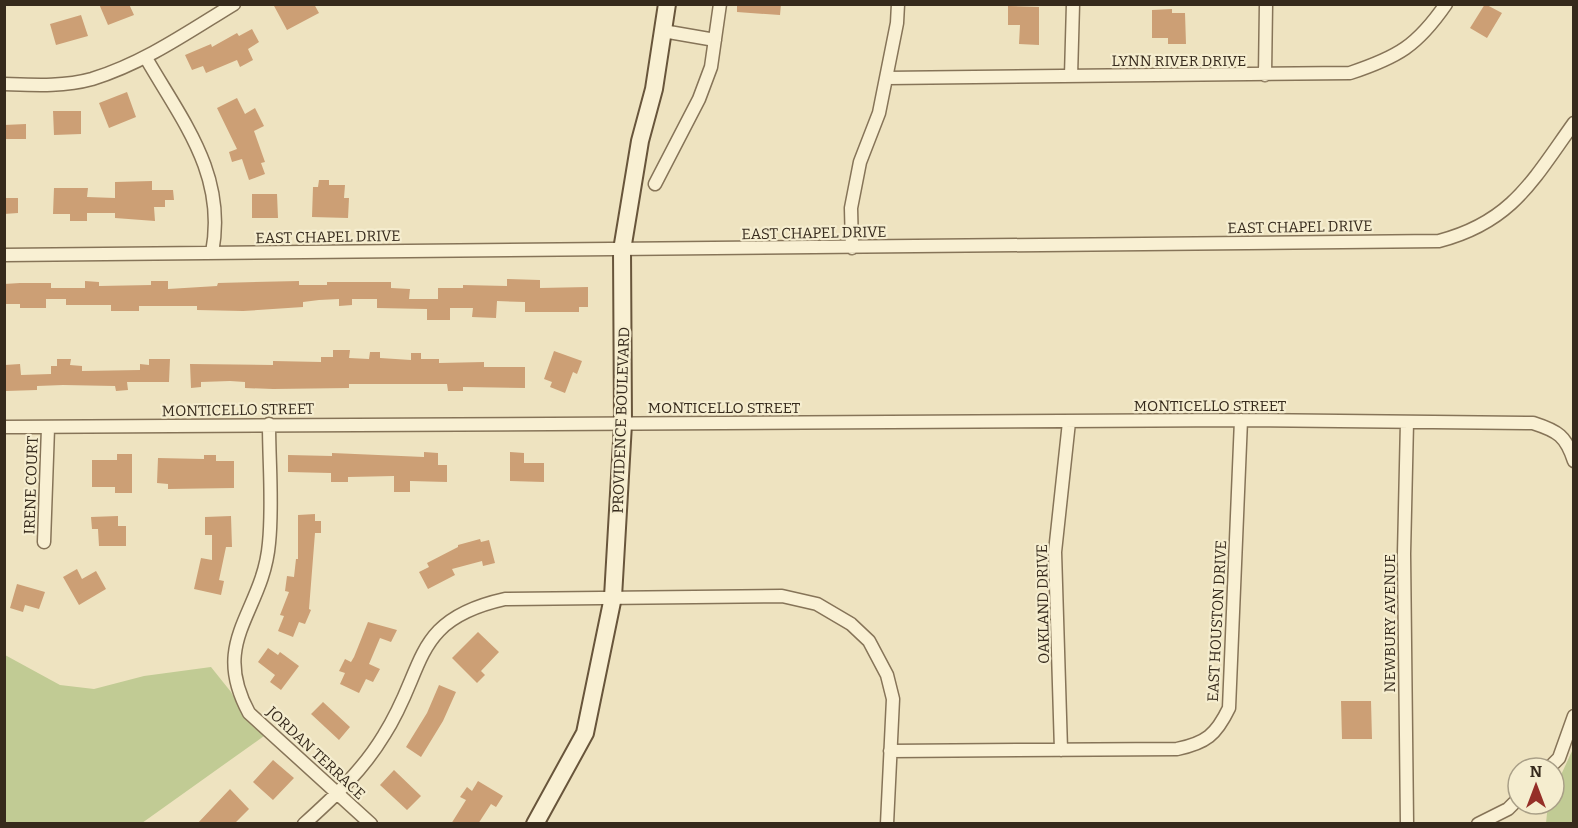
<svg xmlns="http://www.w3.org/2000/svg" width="1578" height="828" font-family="Bitter,serif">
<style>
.green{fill:#c1cb94}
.building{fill:#cc9f75}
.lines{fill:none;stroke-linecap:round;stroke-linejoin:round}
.street-casing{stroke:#867458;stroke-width:15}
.secondary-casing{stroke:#68553b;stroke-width:20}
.street{stroke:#f9f0d3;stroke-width:12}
.secondary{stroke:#f9f0d3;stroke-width:16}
.labels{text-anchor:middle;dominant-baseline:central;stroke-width:4.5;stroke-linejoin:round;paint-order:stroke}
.street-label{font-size:15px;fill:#362a1c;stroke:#f5edcf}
</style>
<rect width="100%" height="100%" fill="#eee3c0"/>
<path class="green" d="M5 655 60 685 94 689 144 676 211 667 231 692 244 717 264 736 142 823 5 824Z
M1573 749V823H1546L1548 804H1554V790Z"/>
<path class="building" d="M99 4H129L134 15 108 25Z
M273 4H314L319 13 287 30Z
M737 4H781L780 15 737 12Z
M1485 4 1502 13 1487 38 1470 28Z
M1008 6 1039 7V45L1019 44 1020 25H1008Z
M1172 9V13H1185L1186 44H1168V38H1152V10Z
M81 15 88 36 56 45 50 24Z
M252 29 259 42 248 49 253 60 240 67 237 60 206 73 203 66 192 70 185 55 211 44 212 47 237 33 239 36Z
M127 92 136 117 109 128 99 103Z
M237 98 245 114 255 108 264 126 254 131 265 162 261 163 265 174 249 180 242 159 232 162 229 152 237 149 217 108Z
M53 111H81V134L54 135Z
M26 124V139H4V125Z
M319 180H329V185H345L344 198H349L348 218 312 217 313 187H318Z
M152 181V190H173L174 200H165V207H154L155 221 115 218V213H87V221H70V214H53L54 188H88L87 197 115 198V182Z
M252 194H277L278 218H252Z
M4 198H18V213L4 214Z
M507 279 540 280V288L588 287V307H579V312H525V302L497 301 496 318 472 317 473 308H450V320H427V309L377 308V299H352V305L339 306V299L319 300 303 302V307L243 311 197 310V306H139V311H111V305H66V299H46V308H20V304H4V284L20 283H51V288H85V281L99 282V286L151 285V281H168V289L217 286 218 283 299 281V285H327V282H391V288L410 289 409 299H438V288H463V285L507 286Z
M333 350H350L349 358 369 359 370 352H380V358L411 360V353H421V359H439V363L484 362V367H525V388L463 387V391H448L447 384H349V388L273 389 245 388V382L230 381 201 382V387L191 388 190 364 273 365V361L321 362V357H333Z
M554 351 582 361 577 374 573 372 565 393 550 387 552 382 544 379Z
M57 359H71L70 365 82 366V371L140 370V364L149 365V359H170L169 382H127L128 390 116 391 115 386 63 385 37 386V390L6 391 5 365 20 364 21 375 51 374V366H57Z
M424 452 438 453V465H447V482L410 481V492H394V476L348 477V482H331V473L288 472V455L332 456V453L424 457Z
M510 452 524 453V463H544V482L510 481Z
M117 454H132V493H115V487H92V460H117Z
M204 455H216V461H234V488L168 489V484L157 483 158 458 204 459Z
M315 514V521H321V533H315L309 609 311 610 305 624 299 622 293 637 278 631 284 616 280 615 289 592 285 591 287 576 294 577 296 559H298V515Z
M118 516V526H126V546H99L98 529H92L91 517Z
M231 516 232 547H226L219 580 224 581 221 595 194 589 201 558 212 560V535H205V517Z
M480 539 481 542 489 540 495 563 483 566 482 561 452 569 455 575 428 589 419 572 429 567 427 563 458 547V545Z
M77 569 82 579 96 571 106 589 79 605 63 577Z
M17 584 45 592 39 609 25 605 23 612 10 608Z
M368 622 397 630 391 642 380 638 369 664 380 669 373 682 366 679 359 693 340 684 345 673 339 671 345 659 351 662 354 657Z
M478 632 499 652 481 671 485 675 477 683 452 658Z
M268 648 278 655 280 652 299 666 281 690 270 682 275 675 258 662Z
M439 685 456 692 443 721 421 757 406 747 427 713Z
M1341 701H1371L1372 739H1342Z
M323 702 350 727 339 740 311 714Z
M273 760 294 778 273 800 253 782Z
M394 770 421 796 407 810 380 785Z
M478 781 503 796 496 807 491 804 478 824H451L466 800 460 797 467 787 472 791Z
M230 789 249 809 234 824H197Z"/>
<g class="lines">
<defs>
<path id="street" d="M663 31 715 40
M146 58C183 122 227 175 212 253
M1265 75 1266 4
M1071 76 1073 4
M887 78 1350 73C1398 57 1417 46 1446 4
M4 84C33 85 63 87 92 79 144 63 188 32 234 4
M655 184 699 99 711 67 720 4
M852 248 851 208 860 162 879 113 897 23 898 4
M4 255 1439 241C1512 222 1533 180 1574 123
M269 424C269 463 273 504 269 543 263 613 209 640 249 713L371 824
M4 427 1241 420 1533 423C1558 431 1566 436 1574 461
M44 542 48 428
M1061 750 1055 552 1069 422
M890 751 1177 749C1206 743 1216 735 1229 708L1241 420
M1549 768 1559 758 1574 716
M304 824C334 797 363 770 384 735 427 668 410 620 505 599L782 596 817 604 851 624 869 641 887 675 893 699 887 824
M1407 824 1404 554 1407 422
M1478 824 1508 809 1518 799"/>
<path id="secondary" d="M535 824 585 733 613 597 623 424 622 250 640 141 654 89 667 4"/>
</defs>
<use href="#street" class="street-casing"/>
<use href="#secondary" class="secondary-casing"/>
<use href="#street" class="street"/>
<use href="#secondary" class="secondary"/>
</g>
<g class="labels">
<g class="street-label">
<text x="1179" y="61">LYNN RIVER DRIVE</text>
<text transform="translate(1300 227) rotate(-1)">EAST CHAPEL DRIVE</text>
<text transform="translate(814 233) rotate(-1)">EAST CHAPEL DRIVE</text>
<text transform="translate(328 237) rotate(-1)">EAST CHAPEL DRIVE</text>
<text x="1210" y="406">MONTICELLO STREET</text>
<text x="724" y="408">MONTICELLO STREET</text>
<text transform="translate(238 410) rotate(-1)">MONTICELLO STREET</text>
<text transform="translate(621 420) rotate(-88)">PROVIDENCE BOULEVARD</text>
<text transform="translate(31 485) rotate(-88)">IRENE COURT</text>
<text transform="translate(1043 604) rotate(-91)">OAKLAND DRIVE</text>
<text transform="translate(1217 621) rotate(-87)">EAST HOUSTON DRIVE</text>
<text transform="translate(1390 623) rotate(-90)">NEWBURY AVENUE</text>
<text transform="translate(316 753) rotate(43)">JORDAN TERRACE</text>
</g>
</g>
<rect width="1578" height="828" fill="none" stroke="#362a1c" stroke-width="12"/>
<g transform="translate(1536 786)"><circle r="28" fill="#f5edcf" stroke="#a99f87" stroke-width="1.5"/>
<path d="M0-4.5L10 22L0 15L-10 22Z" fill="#952f28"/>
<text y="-9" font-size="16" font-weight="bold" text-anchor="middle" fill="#362a1c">N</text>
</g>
</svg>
